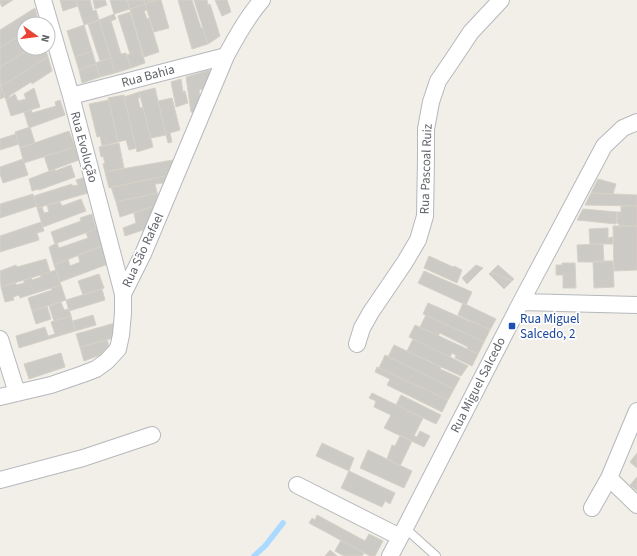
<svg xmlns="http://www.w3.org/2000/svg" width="637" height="556" font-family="'Source Sans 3',sans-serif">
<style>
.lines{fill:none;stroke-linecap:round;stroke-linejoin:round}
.stream{stroke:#aadaff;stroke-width:5.5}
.building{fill:#cccac5;stroke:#d6d1c6}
.lane-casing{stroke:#b5b8bc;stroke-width:10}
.street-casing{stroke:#b5b8bc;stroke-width:18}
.lane{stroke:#fff;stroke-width:8}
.street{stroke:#fff;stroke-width:16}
.transit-dot{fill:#1a4fb4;stroke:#fff;stroke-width:1.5}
.labels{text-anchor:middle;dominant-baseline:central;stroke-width:3.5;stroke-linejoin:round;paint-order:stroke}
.street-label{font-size:13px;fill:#5f6368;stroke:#fff}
.transit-label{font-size:13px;fill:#164399;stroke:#fff;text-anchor:start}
</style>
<rect width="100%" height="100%" fill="#f1efe8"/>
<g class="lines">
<path class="stream" d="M254 556 265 546 283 523"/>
</g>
<path class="building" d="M0 0H13L2 7 0 3Z
M60 0H76L78 6 63 11Z
M76 0H90L93 11 96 10 99 20 84 25Z
M93 0H105L107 5 95 9Z
M110 0H127L130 9 114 14Z
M127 0H144L145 4 130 9Z
M144 0H157L145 4Z
M156 0H161L169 28 154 32 145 4Z
M178 0H192L201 28H203L208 44 192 49Z
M194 0H207L208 5 210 4 220 36 208 44Z
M215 0H227L231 12 222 16Z
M145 4 147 10 144 11 147 19 149 18 159 52 144 57 130 9Z
M35 8 39 24H24V33L0 48V30Z
M130 12 145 63 131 68 127 55 130 54 118 16Z
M114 14 116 19 111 21 121 54 126 53 131 68 115 73 99 20Z
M99 20 111 58 100 61 88 24Z
M84 25 92 51 75 57 67 31Z
M24 33V48H31L0 67V48Z
M31 48H45L48 57 1 86 0 82V67Z
M92 51 96 64 79 70 75 57Z
M48 57 52 71 32 84 31 82 9 96 10 98 6 100 1 86Z
M111 58 115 73 100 77 95 63Z
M96 64 100 77 82 83 79 70Z
M209 70 210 73 212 72 208 83H205V88L199 90 200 98 194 113 191 112 186 77Z
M181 79 183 92 185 91 188 103 176 107 171 82Z
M0 85 1 86 5 97 0 99Z
M34 88 40 107 11 116 6 100 15 94 18 101 26 99 24 94Z
M155 88 166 135 151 138 139 92Z
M139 92 141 97 138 98 140 108 143 107 153 147 137 152 124 97Z
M124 95 136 148 129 150 126 140 118 142 108 98Z
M172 98 180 130 170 133 172 142 168 143 158 101Z
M60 100 65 115 29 128 24 112 31 109 32 113 56 106 55 102Z
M109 100 118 142 102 146 100 136 97 137 89 104Z
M30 127 35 143 20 148 15 132Z
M69 131 75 147 24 163 20 148Z
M16 134 19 144 0 150V139Z
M119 143 124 168 105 172 103 164 105 163 103 156 101 157 99 147Z
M75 147 79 160 49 171 44 156Z
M23 159 28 175 3 183 0 174V167Z
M173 160 166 176 109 188 105 172Z
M71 165 75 177 39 190 38 189 32 191 29 179 55 169V171Z
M166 176 163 183 155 184 157 193 116 202 111 187Z
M86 177 91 192 37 208 34 196 72 184V186L78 185 76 180Z
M598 179 616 184 613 194 591 193Z
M158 193 154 206 120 217 116 202Z
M591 193 637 195V206L585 205Z
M33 194 37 206 0 218V204Z
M81 199 86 211 43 227 37 208 42 207 44 213 49 212 47 205 60 202 62 206Z
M154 206 146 229 125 236 123 228 136 223 134 213Z
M621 206H637V226H619V224L617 223V212H621Z
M583 209 617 212 616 224 577 220Z
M92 214 96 229 55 244 51 232 81 221 80 218Z
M41 222 44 231 37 233 39 240 0 252V236Z
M613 226H637V270L614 271Z
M97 228 102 246 54 265 49 247 57 243 59 248 88 238 86 233Z
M608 228V238L613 237V244H590L589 229Z
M603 244 604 262H578L577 245Z
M102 246 108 264 60 282 54 265 68 259 70 266 80 262 78 255Z
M429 256 453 267 454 266 462 270 457 283 424 268Z
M46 259 50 272 1 287 0 271 16 265 17 267Z
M593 261H613L614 287 594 288Z
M562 263H575L576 288H563V275H556V265H562Z
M476 265 483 268 467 284 462 278Z
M498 265 514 279 512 281 491 272Z
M56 270 61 285 20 298 19 295 13 297 14 300 5 302 1 287 15 282 16 285 24 283V280L31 277 32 280 41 277 40 275Z
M424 271 472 292 466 305 418 283Z
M491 272 512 281 504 289 489 274Z
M99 274 104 288 83 295 78 281Z
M61 285 66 300 32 311 28 298 52 290 51 288Z
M102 289 105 300 69 311 66 300Z
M61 302 64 310 69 309 71 316 54 321 49 306Z
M428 303 471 322 472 321 490 330 484 342 423 314Z
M463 303 496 319 490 330 458 315Z
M47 306 51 319 36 324 32 311Z
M93 315 96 325 75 331 73 321Z
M426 315 484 342 478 354 467 349 468 347 440 333 438 336 420 327Z
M71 316 75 331 19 348 16 336 45 327 48 336 55 334 51 322Z
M115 323 113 338 80 347 76 334Z
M415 325 478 354 472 366 455 358 456 355 452 353 450 357 409 337Z
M413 339 450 357 468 366 461 376 407 351Z
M107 340 109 346 100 355 84 361 80 347Z
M394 345 441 367 440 369 460 378 454 389 388 357Z
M61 353 65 367 29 379 24 364Z
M385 355 454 389 448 400 379 368Z
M377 367 448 400 442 412 387 385 390 379 375 372Z
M372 393 423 418 414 436 417 437 420 431 430 436 424 447 384 428 391 415 374 407 376 401 369 398Z
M401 395 441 415 436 424 396 405Z
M400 436 412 441 400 466 387 459 392 445 395 446Z
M322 443 354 458 349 471 316 456Z
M368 450 412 471 404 488 360 468Z
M637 453V468L630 462Z
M349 471 395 493 390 504 385 501 382 507 341 488Z
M637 477V491L630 485Z
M317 515 365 541 369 534 383 541 375 556H370L309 523 312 518 315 520Z
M341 540 364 553 362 556H344L335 551Z
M330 550 337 556H325Z"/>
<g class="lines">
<defs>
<path id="lane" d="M405 528 436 556"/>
<path id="street" d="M43 0 71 96 123 294
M71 96 226 56
M521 302 637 305
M0 339 17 393
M357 344 362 328 371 312 405 262 418 240 425 216 426 159V129L431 102 438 81 451 62 471 32 501 0
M0 397 51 385 83 374 96 369 107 361 118 349 121 335 123 313V294L143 254 226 56C236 37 247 17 262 0
M609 478 637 505
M0 480 83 458 152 435
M297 485 400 537
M592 508 609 478 637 411
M390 556 405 528 521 302 604 146 623 128 637 122"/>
</defs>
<use href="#lane" class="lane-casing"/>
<use href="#street" class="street-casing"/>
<use href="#lane" class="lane"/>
<use href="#street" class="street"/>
</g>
<rect class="transit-dot" x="508" y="322" width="8" height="8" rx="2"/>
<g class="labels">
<g class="street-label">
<text transform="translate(148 76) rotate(-15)">Rua Bahia</text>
<text transform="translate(84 147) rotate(75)">Rua Evolução</text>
<text transform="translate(426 169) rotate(-88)">Rua Pascoal Ruiz</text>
<text transform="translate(143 250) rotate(-65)">Rua São Rafael</text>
<text transform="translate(478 385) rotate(-63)">Rua Miguel Salcedo</text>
</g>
<g class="transit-label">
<text x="520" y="319">Rua Miguel<tspan x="520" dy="15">Salcedo, 2</tspan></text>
</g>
</g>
<g transform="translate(36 36) rotate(104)"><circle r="19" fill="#ffffff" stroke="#bfc1c3"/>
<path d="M0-3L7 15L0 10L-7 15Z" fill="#ea4335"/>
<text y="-6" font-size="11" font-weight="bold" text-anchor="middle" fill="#5f6368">N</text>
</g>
</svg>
